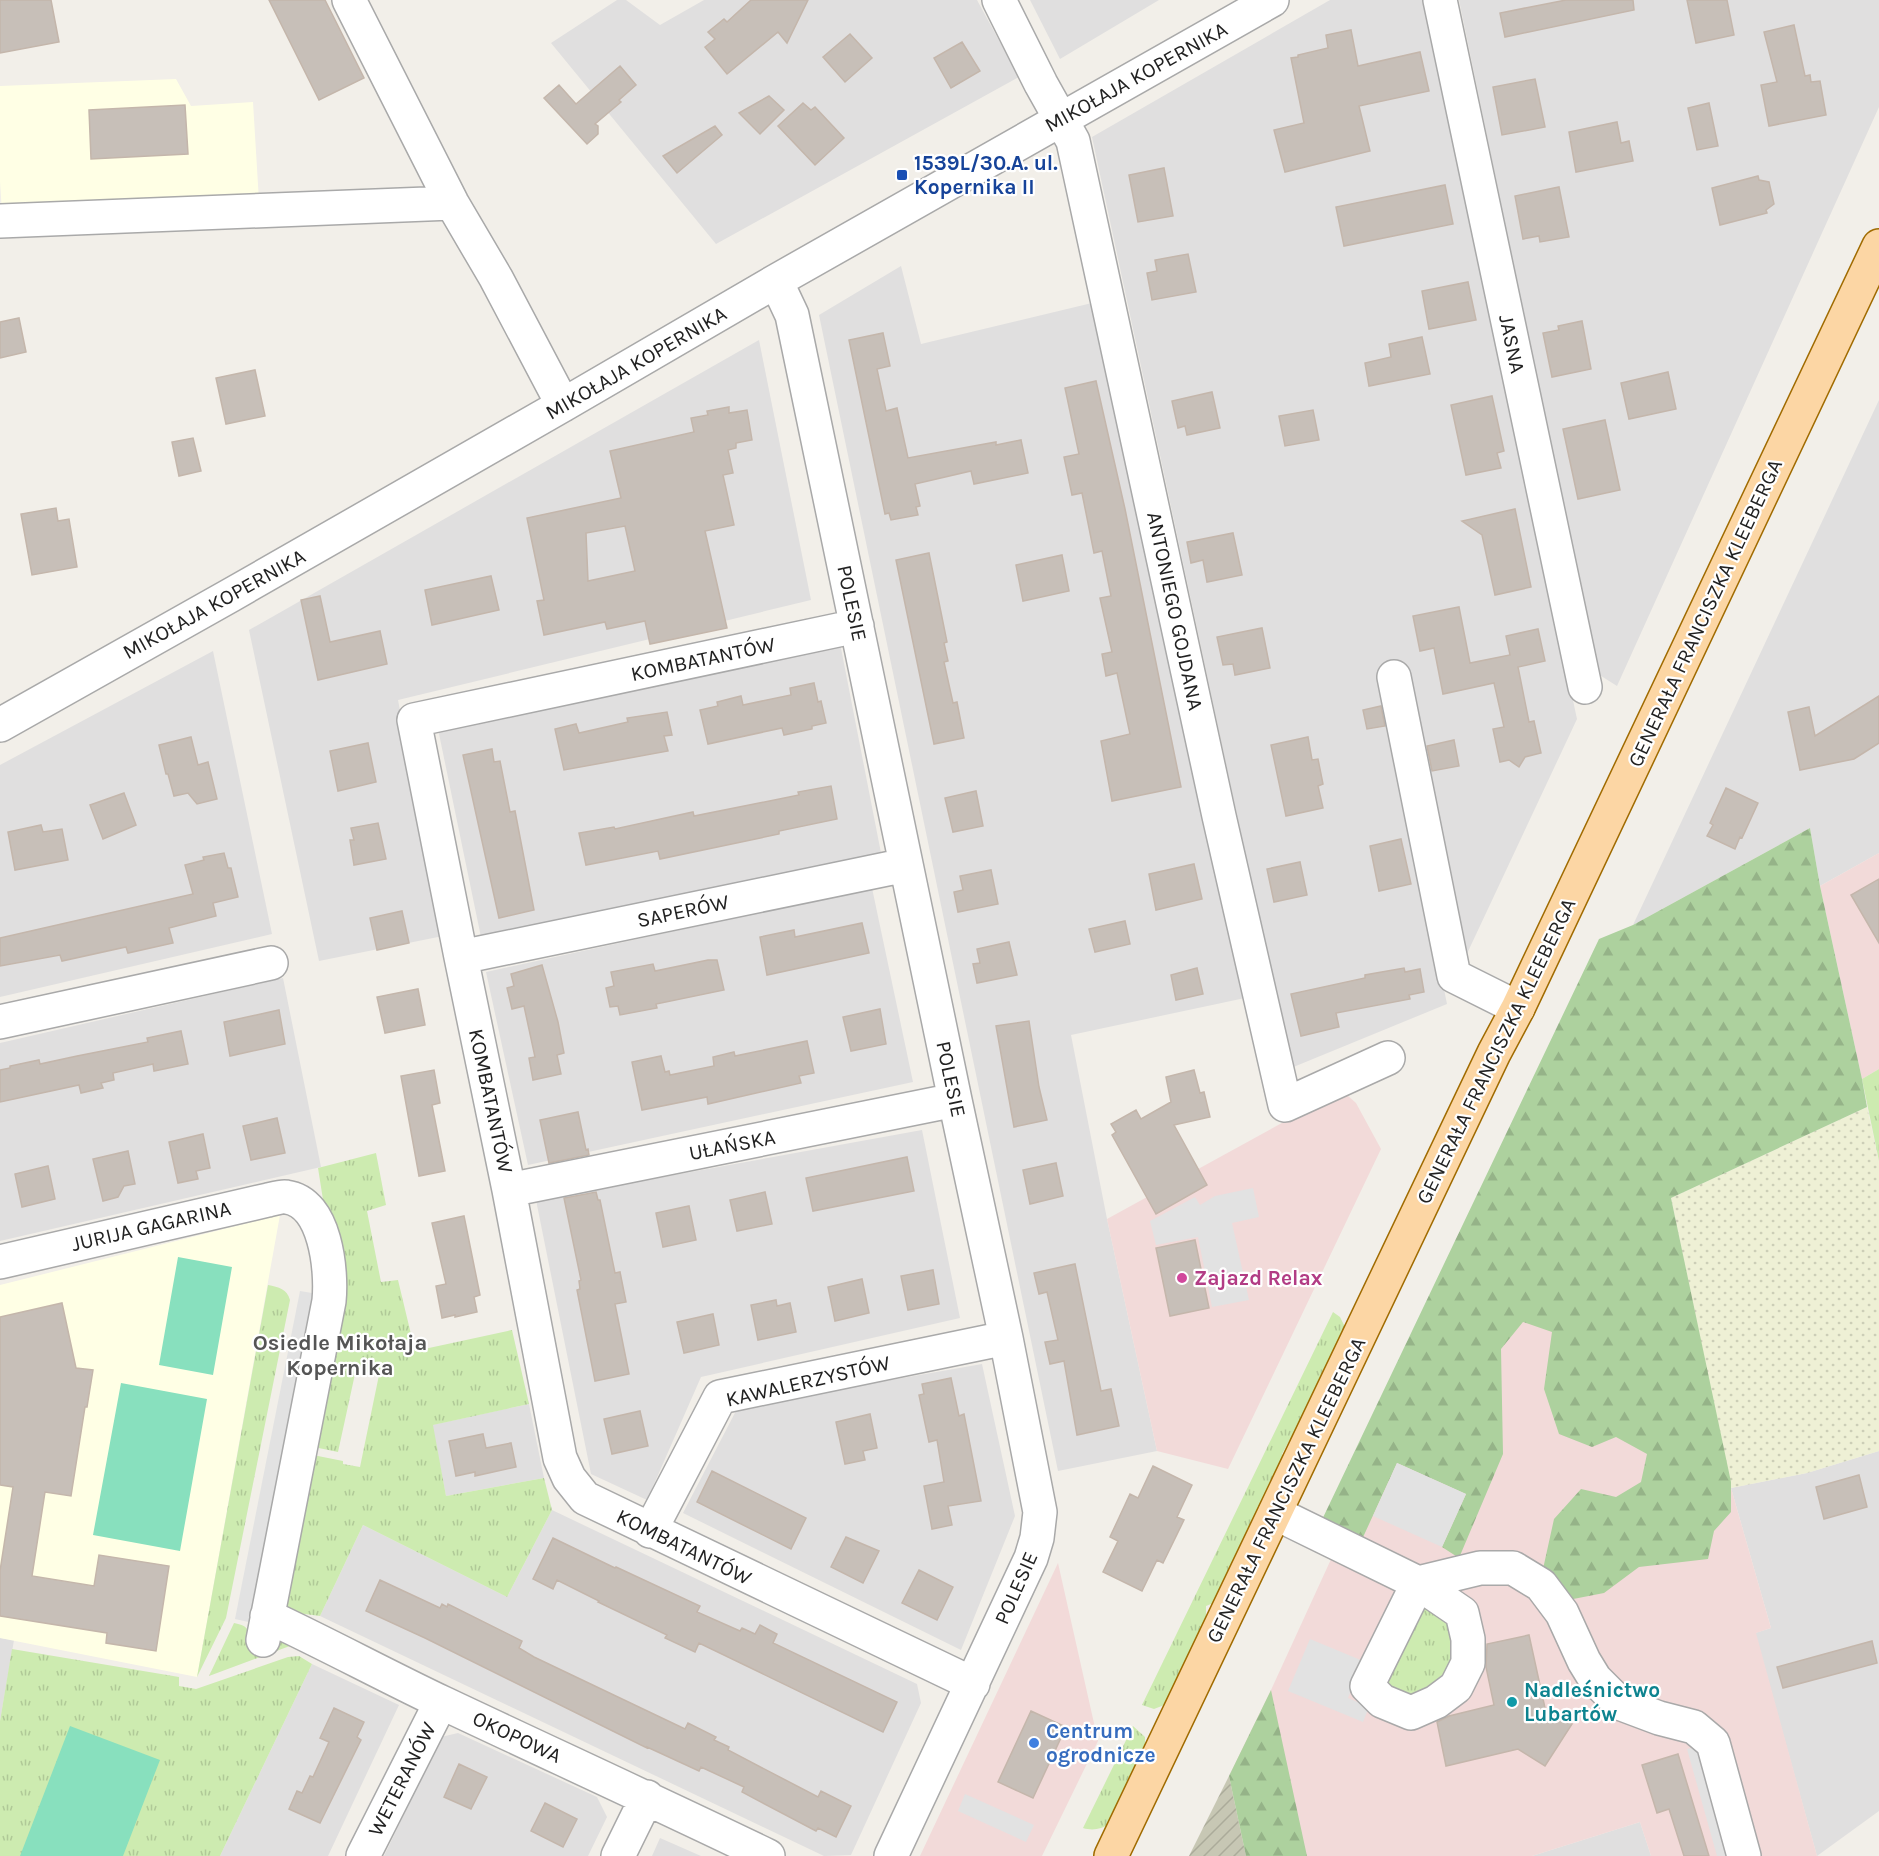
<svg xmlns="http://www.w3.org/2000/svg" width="1879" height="1856" font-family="Karla,sans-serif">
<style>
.residential{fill:#e0dfdf}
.commercial{fill:#f2dad9}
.education{fill:#ffffe5}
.construction{fill:url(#construction-furrows)}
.farmland{fill:url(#farmland-dots)}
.grass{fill:url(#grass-tufts)}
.forest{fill:url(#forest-firs)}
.pitch{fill:#88e0be}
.parking{fill:#e2e2e2}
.building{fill:#c7bfb8;stroke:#c4b6ab;stroke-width:1.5;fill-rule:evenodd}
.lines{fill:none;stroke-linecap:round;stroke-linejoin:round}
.minor-casing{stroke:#a9a9a9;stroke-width:36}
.major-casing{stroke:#a06b00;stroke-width:36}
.minor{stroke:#fff;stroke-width:33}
.major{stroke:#fcd6a4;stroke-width:33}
.transit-dot{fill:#1a4fb4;stroke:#fff;stroke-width:2}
.hotel-dot{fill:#d1479c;stroke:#fff;stroke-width:2}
.culture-dot{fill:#0f9aa8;stroke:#fff;stroke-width:2}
.shop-dot{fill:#3f7fe0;stroke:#fff;stroke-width:2}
.labels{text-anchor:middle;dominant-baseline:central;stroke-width:4.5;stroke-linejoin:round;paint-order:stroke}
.street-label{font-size:21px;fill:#222;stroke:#fff}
.transit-label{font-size:21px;font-weight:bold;fill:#164399;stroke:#fff;text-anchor:start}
.hotel-label{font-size:21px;font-weight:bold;fill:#b23c85;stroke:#fff;text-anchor:start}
.culture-label{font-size:21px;font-weight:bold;fill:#0d838f;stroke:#fff;text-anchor:start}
.shop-label{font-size:21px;font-weight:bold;fill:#366cbe;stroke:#fff;text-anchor:start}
.neighbourhood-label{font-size:22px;font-weight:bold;fill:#555;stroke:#fff}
</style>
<defs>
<pattern id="construction-furrows" width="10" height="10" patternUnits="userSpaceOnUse" patternTransform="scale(1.5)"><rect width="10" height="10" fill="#c7c7b4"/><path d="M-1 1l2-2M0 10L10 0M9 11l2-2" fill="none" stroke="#abab9a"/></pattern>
<pattern id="farmland-dots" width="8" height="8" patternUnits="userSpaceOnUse" patternTransform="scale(1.5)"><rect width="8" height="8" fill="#eef0d5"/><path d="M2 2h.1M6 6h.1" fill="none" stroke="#ccceb7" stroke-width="1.8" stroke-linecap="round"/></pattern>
<pattern id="grass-tufts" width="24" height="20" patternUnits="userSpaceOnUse" patternTransform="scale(1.5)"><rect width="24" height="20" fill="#cdebb0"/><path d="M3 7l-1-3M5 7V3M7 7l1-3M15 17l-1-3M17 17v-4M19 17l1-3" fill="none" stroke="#b0c997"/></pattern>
<pattern id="forest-firs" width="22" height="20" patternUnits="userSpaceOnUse" patternTransform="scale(1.5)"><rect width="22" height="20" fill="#add19e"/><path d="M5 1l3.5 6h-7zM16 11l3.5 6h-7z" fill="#95b388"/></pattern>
</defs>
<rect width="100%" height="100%" fill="#f2efe9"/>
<path class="residential" d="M617 0H626L660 25 704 0H977L1019 77 716 244 551 43Z
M1030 0H1159L1060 59Z
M1330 0H1424L1577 719 1464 960 1400 664 1379 667 1447 1004 1291 1068 1092 137Z
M1459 0H1879V107L1617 686 1598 674Z
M901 266 921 344 1092 303 1245 998 1071 1035 1107 1219 1157 1451 1058 1471 819 315Z
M759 340 811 600 398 700 443 936 319 961 249 630Z
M1879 400V853L1820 886 1810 828 1633 925Z
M840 643 881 853 482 942 438 729Z
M213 651 272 934 0 997V765Z
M872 888 913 1082 528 1165 486 972Z
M283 978 321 1167 0 1241V1043Z
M922 1130 960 1318 701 1377 647 1500 591 1474 536 1200Z
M982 1364 1015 1516 961 1650 683 1513 738 1407Z
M529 1404 544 1478 446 1496 432 1425Z
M1879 1451V1811L1817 1856 1755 1633 1771 1628 1731 1488 1807 1473Z
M552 1510 917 1684 921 1703 851 1855 824 1856 320 1616 363 1525 507 1597Z
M0 1638 14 1640 0 1721Z
M312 1664 399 1705 328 1856H220Z
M458 1733 597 1797 607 1817 588 1856H384L441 1737Z
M1640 1822 1651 1856H1532Z
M660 1838 701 1856H652Z"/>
<path class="commercial" d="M1879 853V1069L1862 1079 1820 886Z
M1347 1095 1356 1103 1381 1149 1228 1469 1157 1451 1107 1219 1331 1096Z
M1493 1227 1731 1482V1488L1771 1628 1756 1633 1817 1856H1651L1640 1822 1532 1856H1246L1229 1776 1271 1690 1338 1544Z
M1058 1563 1098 1741 1042 1856H920Z"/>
<path class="education" d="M176 79 191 106 253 102 259 201 2 213 0 181V86Z
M280 1215 197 1677 0 1638V1285Z"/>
<path class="construction" d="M1229 1776 1246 1856H1189Z"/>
<path class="farmland" d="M1867 1107 1879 1161V1451L1807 1473 1731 1488 1671 1198Z"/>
<path class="grass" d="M1879 1069V1161L1862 1079Z
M376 1153 386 1205 367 1211 381 1282 398 1280 415 1351 512 1330 529 1404 433 1425 446 1496 544 1478 552 1510 507 1597 363 1525 320 1616 289 1612 281 1600 308 1454 343 1461V1464L360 1467 379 1375 362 1371 361 1375 355 1374 338 1452 309 1446 324 1206 318 1168Z
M268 1285C279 1287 287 1289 290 1300L226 1618 197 1677Z
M1333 1312 1340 1317 1345 1327 1295 1439H1290L1282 1454 1285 1460 1215 1604H1211L1206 1606V1619L1208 1621 1167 1704 1154 1709 1142 1705Z
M1432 1604 1452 1617 1453 1662 1431 1688 1408 1699 1388 1690 1386 1680 1420 1610Z
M234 1623C252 1626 250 1634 248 1649L267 1653C278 1638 280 1636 298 1643L209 1676Z
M12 1649 179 1677V1686L196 1689 288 1657 299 1656 312 1664 220 1856H0V1721Z
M1133 1726 1145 1737V1750L1110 1824C1101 1829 1093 1831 1083 1828Z"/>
<path class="forest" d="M1810 828 1820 886 1862 1079 1867 1107 1671 1198 1731 1482V1512L1714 1531 1708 1559 1639 1567 1604 1593 1563 1601 1543 1569 1554 1519 1581 1489 1616 1497 1641 1482 1647 1454 1616 1437 1592 1447 1559 1434 1544 1389 1552 1332 1523 1322 1501 1349 1503 1454 1459 1558 1442 1547 1466 1494 1397 1463 1359 1546 1319 1526 1599 939 1633 925Z
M1271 1690 1307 1856H1246L1229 1776Z"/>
<path class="pitch" d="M178 1257 232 1267 213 1375 159 1365Z
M121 1383 207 1399 180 1551 93 1535Z
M70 1726 160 1760 123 1856H20Z"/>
<path class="parking" d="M1253 1188 1259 1217 1232 1223 1249 1300 1212 1307 1198 1237 1156 1245 1150 1221 1195 1197 1200 1205 1215 1196Z
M300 1291 318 1294 253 1623 235 1619Z
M1397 1463 1466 1494 1442 1547 1373 1516Z
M1310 1639 1363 1661 1348 1698 1369 1707 1363 1722 1288 1691Z
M1702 1745 1734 1856H1717L1687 1749Z
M965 1794 1034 1825 1026 1842 958 1811Z"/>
<path class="building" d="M0 0H51L59 42 0 53Z
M269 0H325L364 78 319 100Z
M751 0H808L787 43 778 32 727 74 705 47 715 39 708 32 724 19 727 22Z
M1566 0H1633L1634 10 1505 37 1500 13Z
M1687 0H1727L1734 35 1696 43Z
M1794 25 1805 76 1810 75 1811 82 1820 81 1826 115 1769 126 1761 85 1777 82 1764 32Z
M1351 30 1358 66 1420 52 1429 91 1359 106 1370 151 1285 172 1274 130 1304 123 1291 58 1298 57V55L1328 48 1326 35Z
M850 34 872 58 845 82 823 57Z
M962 42 980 71 951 88 934 58Z
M620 66 636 85 619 100 621 102 595 124 598 126V134L587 144 544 98 559 85 576 104Z
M1535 79 1545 127 1502 135 1493 87Z
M769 96 784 110 760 134 739 113Z
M803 103 811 110 815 107 844 138 815 165 778 126Z
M1709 103 1718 146 1697 150 1688 108Z
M185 105 188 154 91 159 89 110Z
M1617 122 1621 143 1629 141 1633 161 1576 172 1569 132Z
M715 126 722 135 677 173 663 156Z
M1164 168 1173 216 1138 222 1129 175Z
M1758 176 1759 180 1769 182 1774 204 1766 210 1767 213 1720 225 1712 188Z
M1445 185 1453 224 1344 246 1336 207Z
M1559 187 1569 237 1540 242 1539 236 1523 239 1515 196Z
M1188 254 1196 292 1152 300 1147 273 1157 271 1155 260Z
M1468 282 1476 320 1429 329 1422 291Z
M19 318 26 352 0 358V322Z
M1582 321 1591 369 1552 377 1543 333 1559 330 1558 326Z
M883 333 890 366 877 369 886 411 897 408 908 458 996 442V445L1021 440 1028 473 974 484 971 471 915 484 920 506 916 507 918 515 891 520 889 513 885 514 849 340Z
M1422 337 1430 374 1369 386 1365 363 1391 357 1389 344Z
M255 370 265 416 226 424 216 378Z
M1668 372 1676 409 1629 419 1621 383Z
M1096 381 1125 509 1181 787 1112 801 1101 741 1130 734 1117 673 1106 676 1102 654 1112 652 1100 598 1111 596 1102 551 1094 553 1082 493 1072 495 1064 457 1079 454 1065 388Z
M1212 392 1220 428 1187 435 1185 426 1178 428 1172 401Z
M1492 396 1504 451 1497 453 1501 468 1466 475 1451 405Z
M729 407V413L747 410 752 440 736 443V448L728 450 733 473 723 475 734 525 705 531 727 628 650 644 645 621 607 629 605 622 544 635 537 601 544 600 527 518 621 498 610 451 694 432 691 418 708 415 707 411ZM625 526 635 571 588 581 586 533Z
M1313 410 1319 440 1285 446 1279 416Z
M1605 420 1620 490 1578 499 1563 429Z
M193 438 201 471 179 476 172 442Z
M56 508 58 521 69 519 77 567 32 575 21 514Z
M1515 509 1531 587 1495 595 1482 535 1462 521Z
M1233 533 1242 575 1207 582 1203 560 1191 563 1187 542Z
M929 553 947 642 944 643 948 661 944 662 953 703 957 702 964 738 934 744 896 560Z
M1062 555 1069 591 1023 601 1016 565Z
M491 576 499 610 432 625 425 590Z
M320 596 330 642 380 631 387 664 318 680 301 600Z
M1459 607 1470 663 1510 655 1506 636 1538 629 1545 661 1518 667 1529 722 1534 721 1541 753 1525 757 1519 767 1509 760 1500 762 1493 729 1504 727 1494 683 1443 694 1434 648 1420 651 1413 616Z
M1262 628 1270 668 1235 675 1233 664 1223 665 1217 637Z
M814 683 818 702 821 701 826 723 812 726V729L784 735 782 728 708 744 700 710 718 706 717 702 741 696 743 705 791 695 790 688Z
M1879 696V743L1854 759 1800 770 1788 712 1809 707 1815 736Z
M1381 706 1385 726 1367 729 1363 710Z
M667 712 672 735 664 736 668 751 564 770 555 729 576 724 579 733 628 722 627 718Z
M191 737 198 765 208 762 217 799 197 804 188 793 174 796 168 774H166L159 745Z
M1308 737 1312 760 1318 759 1323 784 1318 786 1323 808 1286 816 1271 745Z
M1454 740 1459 766 1432 771 1427 746Z
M368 743 376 782 338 791 330 751Z
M492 749 494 762 500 761 510 812 515 811 534 910 499 918 463 755Z
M831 786 837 819 779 831V834L660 859 658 851 586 865 579 833 614 827 615 829 693 812 694 816 799 795 798 792Z
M1726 788 1758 803 1742 838 1740 837 1735 849 1707 836 1713 825 1710 823Z
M976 791 983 826 953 832 945 798Z
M124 793 136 825 103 839 90 805Z
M378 823 386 859 354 865 350 840H354L351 828Z
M41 825 43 832 62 829 68 860 15 870 8 832Z
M1401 839 1411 884 1379 891 1370 846Z
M224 853 228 868H231L238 897 213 903 216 916 169 928 173 943 128 953 126 947 62 961 60 955 0 966V938L193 894 185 865 204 860 203 857Z
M1300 862 1307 895 1274 902 1267 869Z
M1194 864 1202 899 1156 910 1149 874Z
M991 870 998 904 958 912 954 892 963 890 960 876Z
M1879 879V943L1851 895Z
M402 911 409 943 377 950 370 918Z
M1125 921 1130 944 1095 952 1089 929Z
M862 923 869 953 767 975 760 937 794 930 795 937Z
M1009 942 1017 975 977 983 973 964 980 963 977 949Z
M708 960H717L724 990 656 1004 657 1008 620 1015 618 1006 610 1007 606 988 614 986 611 972 653 964 655 971Z
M542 965 558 1022 564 1053 557 1055 561 1074 533 1080 529 1058 535 1057 524 1006 512 1009 507 988 514 986 511 974Z
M1197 968 1203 994 1176 1000 1171 975Z
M1404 968 1405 972 1420 969 1424 992 1409 995 1410 999 1336 1013 1339 1027 1301 1036 1291 994 1365 978V975Z
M418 989 425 1025 385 1033 377 997Z
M880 1009 886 1044 851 1051 843 1017Z
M279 1010 285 1044 230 1056 224 1022Z
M1029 1021 1039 1087 1047 1120 1014 1127 996 1026Z
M181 1031 188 1064 154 1071 153 1064 113 1073 114 1080 101 1083 103 1088 81 1093 79 1085 0 1102V1070L10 1068V1066L39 1060 40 1064 77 1056 148 1042 147 1038Z
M807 1041 814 1073 799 1076 801 1083 708 1104 707 1097 642 1110 632 1062 661 1056 665 1072 669 1071 670 1075 714 1066 713 1057 734 1052 735 1056Z
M434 1070 440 1103 432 1105 445 1171 419 1176 401 1076Z
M1194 1070 1200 1093 1204 1092 1210 1117 1174 1125 1207 1185 1156 1214 1112 1135 1116 1132 1111 1124 1136 1110 1141 1119 1171 1102 1166 1077Z
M578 1112 586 1150 588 1149 589 1155 549 1163 540 1120Z
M277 1118 285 1153 251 1160 243 1126Z
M203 1134 210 1168 196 1171 198 1179 178 1183 169 1142Z
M128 1151 135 1184 124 1186 118 1197 103 1201 93 1159Z
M907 1157 914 1191 813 1211 806 1178Z
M1056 1163 1063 1196 1030 1204 1023 1170Z
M48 1166 55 1199 22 1207 15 1174Z
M596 1192 598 1200H600L615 1273 620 1272 626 1302 615 1304 629 1374 595 1381 577 1290 580 1289 579 1281 581 1280 564 1198Z
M765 1192 772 1224 737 1231 730 1200Z
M689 1206 696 1240 663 1247 656 1213Z
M464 1216 480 1295 474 1297 477 1312 455 1317V1315L442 1318 436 1286 446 1284 432 1223Z
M1195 1240 1209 1308 1170 1316 1156 1248Z
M1075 1264 1101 1391 1111 1389 1119 1426 1077 1435 1064 1361 1050 1364 1045 1342 1058 1340 1047 1292 1039 1294 1034 1273Z
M933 1270 939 1304 908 1310 901 1276Z
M862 1279 869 1313 835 1321 828 1287Z
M776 1300 777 1306 790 1303 796 1332 758 1340 751 1305Z
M62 1303 76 1368 93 1370 87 1407H85L71 1496 45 1492 32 1576 94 1586 99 1555 169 1566 156 1651 106 1643 107 1633 0 1616V1571L13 1487 0 1485V1317Z
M713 1314 719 1345 684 1353 677 1322Z
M951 1378 959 1416 964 1414 981 1501 948 1506 952 1525 932 1529 924 1486 944 1482 937 1440 929 1442 919 1395 924 1394 922 1384Z
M640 1411 648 1446 612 1454 604 1419Z
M870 1414 877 1448 863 1451 865 1460 845 1464 836 1422Z
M483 1434 486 1448 511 1443 516 1467 475 1476V1472L456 1476 449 1441Z
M1153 1466 1192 1485 1177 1517 1184 1520 1163 1563 1157 1560 1142 1591 1103 1572 1118 1541 1110 1537 1130 1494 1138 1498Z
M712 1471 806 1518 791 1549 697 1502Z
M1859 1475 1867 1507 1824 1519 1816 1487Z
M846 1537 879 1551 863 1583 831 1567Z
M553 1538 615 1568 616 1567 700 1606 697 1612 740 1631 742 1628 755 1634 760 1625 777 1634 773 1643 897 1702 883 1732 699 1643 695 1652 665 1638 667 1635 598 1602 599 1601 557 1580 553 1589 533 1579Z
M919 1570 953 1587 937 1620 902 1603Z
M380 1580 440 1608 442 1604 447 1607 448 1604 522 1641 519 1648 534 1657 685 1729 688 1723 716 1737 714 1740 729 1747 728 1750 818 1797 821 1791 851 1806 836 1837 818 1828 816 1831 742 1792 744 1787 701 1767 699 1771 647 1747V1748L425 1638 366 1611Z
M1529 1635 1545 1708 1572 1724 1545 1766 1518 1749 1446 1766 1437 1722 1449 1716 1494 1705 1486 1667 1487 1644Z
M1872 1641 1877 1663 1783 1688 1777 1667Z
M334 1708 364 1722 357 1737 361 1740 320 1823 289 1809 297 1791 302 1793 310 1776 313 1777 329 1742 320 1738Z
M1031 1711 1066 1727 1033 1798 998 1782Z
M1678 1754 1709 1856H1684L1669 1809 1657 1813 1642 1765Z
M459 1764 487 1777 471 1809 444 1797Z
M545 1803 577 1819 563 1847 531 1831Z"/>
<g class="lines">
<defs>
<path id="minor" d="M349 0 452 203 496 278 563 405
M999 0 1041 84 1073 141 1219 816 1285 1105 1388 1058
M1440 0 1585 687
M0 221 452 203
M776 281 792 315 955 1100 1006 1338 1040 1512 1037 1538 1031 1558 891 1856
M857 626 414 720 461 957 509 1190 560 1458 569 1478 585 1498 973 1684
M1394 677 1454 976 1518 1008
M0 725 231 595 563 405 776 281 1272 0
M461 957 906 865
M0 1022 271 963
M509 1190 955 1100
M0 1262 268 1200C273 1199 281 1196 286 1197 326 1202 332 1271 329 1301L263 1640
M1275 1513 1418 1583 1480 1568H1513L1541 1585 1562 1613 1584 1661 1595 1679 1619 1703 1659 1718 1694 1727 1713 1743 1744 1856
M650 1531 720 1397 1006 1338
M1418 1583 1462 1613 1468 1639V1663L1456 1687 1436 1702 1411 1713 1382 1701 1367 1686Z
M267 1616C327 1644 384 1675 443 1703 551 1754 660 1804 768 1856
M363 1856 441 1702
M618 1856 647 1797"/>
<path id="major" d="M1111 1856 1494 1053 1518 1008 1879 246"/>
</defs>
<use href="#minor" class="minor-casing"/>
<use href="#major" class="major-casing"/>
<use href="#minor" class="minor"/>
<use href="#major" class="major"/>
</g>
<rect class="transit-dot" x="896" y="169" width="12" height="12" rx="3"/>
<circle class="hotel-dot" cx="1182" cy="1278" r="6"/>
<circle class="culture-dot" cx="1512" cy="1702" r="6"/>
<circle class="shop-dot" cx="1034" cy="1743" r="6"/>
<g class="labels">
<g class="street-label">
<text transform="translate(1136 77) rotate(-29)">MIKOŁAJA KOPERNIKA</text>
<text transform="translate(1512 344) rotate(78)">JASNA</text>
<text transform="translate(636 363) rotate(-30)">MIKOŁAJA KOPERNIKA</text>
<text transform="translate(852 603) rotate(78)">POLESIE</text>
<text transform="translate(214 604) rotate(-29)">MIKOŁAJA KOPERNIKA</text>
<text transform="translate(1175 611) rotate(78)">ANTONIEGO GOJDANA</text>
<text transform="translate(1705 613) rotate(-65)">GENERAŁA FRANCISZKA KLEEBERGA</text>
<text transform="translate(703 659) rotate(-12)">KOMBATANTÓW</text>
<text transform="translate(683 911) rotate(-12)">SAPERÓW</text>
<text transform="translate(1496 1051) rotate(-64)">GENERAŁA FRANCISZKA KLEEBERGA</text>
<text transform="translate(951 1079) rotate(78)">POLESIE</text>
<text transform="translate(491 1101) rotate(78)">KOMBATANTÓW</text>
<text transform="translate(732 1145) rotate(-11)">UŁAŃSKA</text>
<text transform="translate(151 1226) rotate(-13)">JURIJA GAGARINA</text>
<text transform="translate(808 1381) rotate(-13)">KAWALERZYSTÓW</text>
<text transform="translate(1286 1490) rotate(-64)">GENERAŁA FRANCISZKA KLEEBERGA</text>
<text transform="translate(684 1547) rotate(26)">KOMBATANTÓW</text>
<text transform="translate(1016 1588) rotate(-66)">POLESIE</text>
<text transform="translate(517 1737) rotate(25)">OKOPOWA</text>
<text transform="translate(402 1779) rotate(-63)">WETERANÓW</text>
</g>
<g class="transit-label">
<text x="914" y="163">1539L/30.A. ul.<tspan x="914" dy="24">Kopernika II</tspan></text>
</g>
<g class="hotel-label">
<text x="1194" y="1278">Zajazd Relax</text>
</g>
<g class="culture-label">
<text x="1524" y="1690">Nadleśnictwo<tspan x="1524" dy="24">Lubartów</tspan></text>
</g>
<g class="shop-label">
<text x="1046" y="1731">Centrum<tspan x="1046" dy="24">ogrodnicze</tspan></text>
</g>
<g class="neighbourhood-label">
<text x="340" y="1343">Osiedle Mikołaja<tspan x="340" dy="25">Kopernika</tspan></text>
</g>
</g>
</svg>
